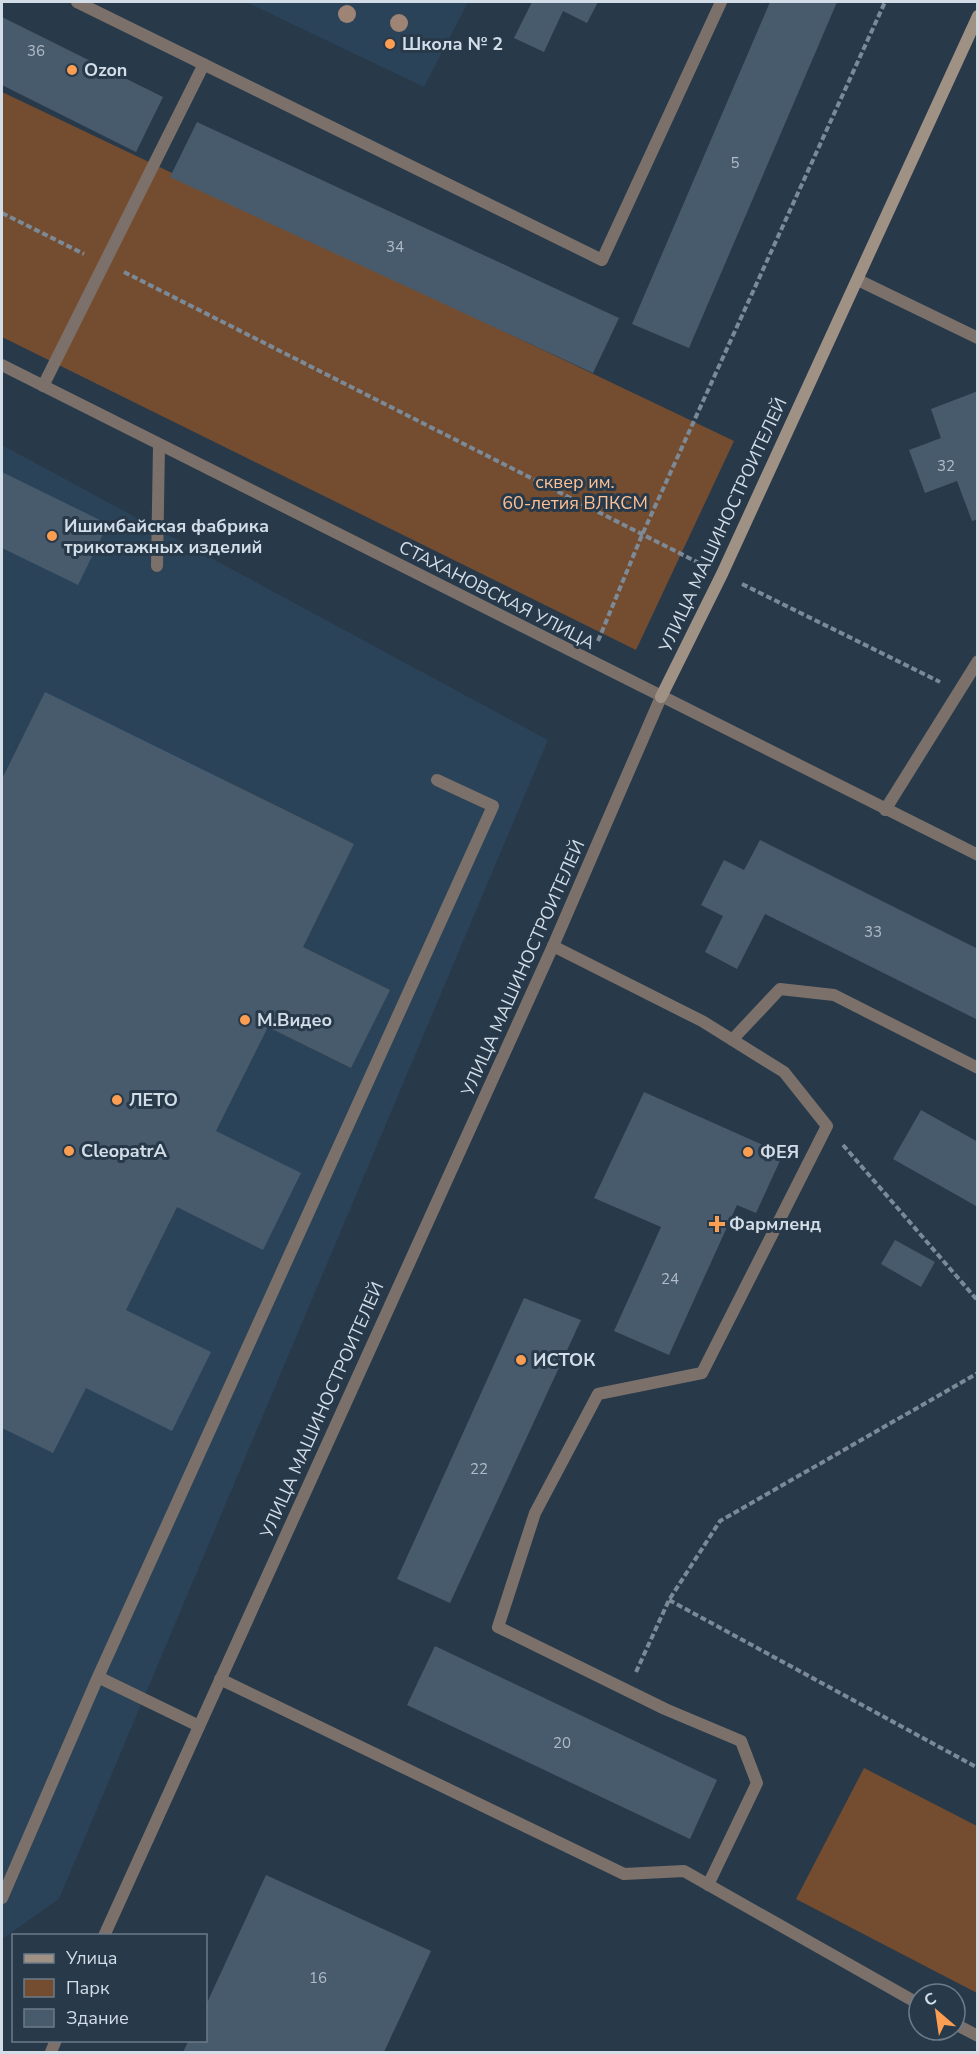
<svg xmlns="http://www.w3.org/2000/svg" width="979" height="2054" font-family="'Nunito Sans',sans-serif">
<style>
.built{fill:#2b4358}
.green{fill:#744d30}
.building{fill:#485b6c}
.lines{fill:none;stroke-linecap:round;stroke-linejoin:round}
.path{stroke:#7c8a98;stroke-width:4;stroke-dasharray:6 3;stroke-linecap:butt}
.lane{stroke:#7b716a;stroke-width:12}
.street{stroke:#7b716a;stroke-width:12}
.secondary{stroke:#a09185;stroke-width:12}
.tree{fill:#9d8474}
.poi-dot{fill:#fb9e51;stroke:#28394a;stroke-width:2}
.labels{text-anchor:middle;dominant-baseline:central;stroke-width:6;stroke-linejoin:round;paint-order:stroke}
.number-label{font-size:15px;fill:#b0bcc8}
.poi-label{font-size:18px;font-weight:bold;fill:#d2dde7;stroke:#28394a;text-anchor:start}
.park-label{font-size:18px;fill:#fcc196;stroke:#28394a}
.street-label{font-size:18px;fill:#d2dde7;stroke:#28394a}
</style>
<rect width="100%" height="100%" fill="#28394a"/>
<path class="built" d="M246 2H468L424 87Z
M2 445 548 740 59 1899 2 1939Z"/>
<path class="green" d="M2 92 734 441 636 650 2 337Z
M864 1768 977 1826V1993L796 1899Z"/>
<path class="building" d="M532 2H598L587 23 563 11 544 52 514 38Z
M770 2H837L689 348 632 324Z
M2 17 163 97 136 152 2 85Z
M197 122 619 318 593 373 170 177Z
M978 391V519L972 521 957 481 925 493 909 450 941 438 931 409Z
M2 472 108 524 78 585 2 548Z
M45 692 354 844 303 947 390 990 351 1068 268 1027 216 1131 301 1173 263 1250 177 1207 126 1310 211 1352 172 1431 86 1388 53 1453 2 1428V779Z
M760 840 978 949V1020L765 914 737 969 705 952 723 916 701 905 724 860 744 870Z
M644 1092 783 1154 756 1213 737 1205 669 1355 614 1331 661 1227 594 1198Z
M921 1110 978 1142 976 1206 893 1159Z
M895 1240 935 1262 921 1287 881 1264Z
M524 1298 581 1320 450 1603 397 1579Z
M435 1646 717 1780 690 1839 407 1705Z
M266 1875 431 1951 384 2052H183L189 2040H206V2005Z"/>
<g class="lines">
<path class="path" d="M2 213 84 254
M124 272 703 565
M742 584 940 682
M598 641 642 535 885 2
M843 1145 978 1301
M669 1600 978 1768
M636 1672 669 1600 720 1521 978 1373"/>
<path class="lane" d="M77 2 602 260 721 2
M858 280 978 338
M43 386 204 64
M157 566 159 445
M885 810 978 661
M553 946 702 1021 784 1072 827 1126 702 1373 598 1394 535 1513 498 1627 665 1709 741 1741 757 1783 708 1885
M732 1040 780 989 834 995 978 1068
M220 1679 624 1874 684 1871 919 2004
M199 1726 98 1677 493 806 437 780
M2 1898 98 1677
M955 2024 978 2036"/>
<path class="street" d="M2 365 978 855
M104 1936 553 946 661 697
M51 2052 56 2040"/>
<path class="secondary" d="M661 697 722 574 978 16"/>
</g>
<g class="tree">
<circle cx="347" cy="14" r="9"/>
<circle cx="399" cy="23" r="9"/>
</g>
<g class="poi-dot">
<circle cx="390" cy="44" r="6"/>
<circle cx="72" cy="70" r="6"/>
<circle cx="52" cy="536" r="6"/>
<circle cx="245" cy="1020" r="6"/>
<circle cx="117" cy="1100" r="6"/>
<circle cx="69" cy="1151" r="6"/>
<circle cx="748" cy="1152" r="6"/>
<path d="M714 1215h6v6h6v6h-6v6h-6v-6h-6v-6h6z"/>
<circle cx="521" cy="1360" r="6"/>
</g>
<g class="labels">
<g class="number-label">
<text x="36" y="51">36</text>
<text x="735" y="163">5</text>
<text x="395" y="247">34</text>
<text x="946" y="466">32</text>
<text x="873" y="932">33</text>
<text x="670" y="1279">24</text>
<text x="479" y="1469">22</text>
<text x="562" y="1743">20</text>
<text x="318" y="1978">16</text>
</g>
<g class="poi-label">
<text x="402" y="44">Школа № 2</text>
<text x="84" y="70">Ozon</text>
<text x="64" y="526">Ишимбайская фабрика<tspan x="64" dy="21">трикотажных изделий</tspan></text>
<text x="257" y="1020">М.Видео</text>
<text x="129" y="1100">ЛЕТО</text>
<text x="81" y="1151">CleopatrA</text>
<text x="760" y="1152">ФЕЯ</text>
<text x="729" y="1224">Фармленд</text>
<text x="533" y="1360">ИСТОК</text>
</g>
<g class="park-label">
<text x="575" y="482">сквер им.<tspan x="575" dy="21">60-летия ВЛКСМ</tspan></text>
</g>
<g class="street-label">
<text transform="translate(723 525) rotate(-65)">УЛИЦА МАШИНОСТРОИТЕЛЕЙ</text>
<text transform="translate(497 595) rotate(27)">СТАХАНОВСКАЯ УЛИЦА</text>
<text transform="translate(523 968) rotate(-66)">УЛИЦА МАШИНОСТРОИТЕЛЕЙ</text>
<text transform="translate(322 1410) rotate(-66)">УЛИЦА МАШИНОСТРОИТЕЛЕЙ</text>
</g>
</g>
<rect width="979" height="2054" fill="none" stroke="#d2dde7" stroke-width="6"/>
<rect x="12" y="1934" width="195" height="108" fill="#28394a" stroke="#6c7b89" stroke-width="1.5"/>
<rect x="24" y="1954" width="30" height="9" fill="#a09185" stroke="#6c7b89" stroke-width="1.5"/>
<text x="66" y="1964" font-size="18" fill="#d2dde7">Улица</text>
<rect x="24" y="1979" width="30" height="18" fill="#744d30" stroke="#6c7b89" stroke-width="1.5"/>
<text x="66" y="1994" font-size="18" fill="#d2dde7">Парк</text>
<rect x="24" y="2009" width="30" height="18" fill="#485b6c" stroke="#6c7b89" stroke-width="1.5"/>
<text x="66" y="2024" font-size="18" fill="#d2dde7">Здание</text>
<g transform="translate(937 2012) rotate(331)"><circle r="28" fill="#28394a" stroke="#6c7b89" stroke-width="1.5"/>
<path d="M0-4.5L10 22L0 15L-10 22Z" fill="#fb9e51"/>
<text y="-9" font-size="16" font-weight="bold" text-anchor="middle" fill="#d2dde7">С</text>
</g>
</svg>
